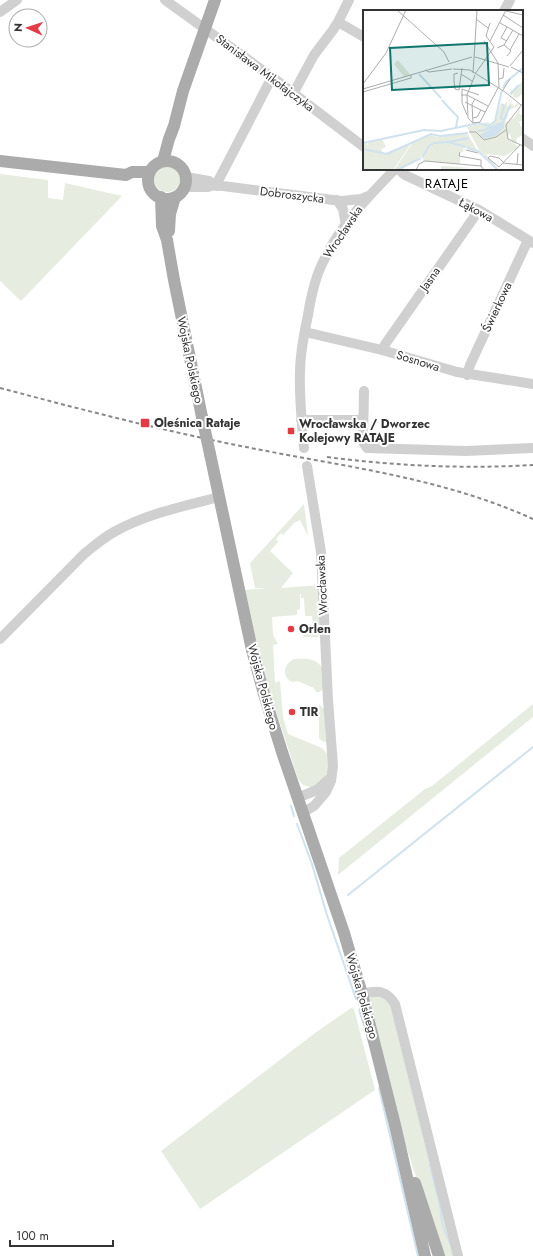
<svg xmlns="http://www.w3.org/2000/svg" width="533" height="1256" font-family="Jost,sans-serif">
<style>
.green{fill:#e6ecdf}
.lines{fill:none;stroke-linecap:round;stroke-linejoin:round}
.stream{stroke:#cfe2ee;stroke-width:2}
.minor{stroke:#d0d0d0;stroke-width:10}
.major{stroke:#ababab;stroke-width:12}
.rail{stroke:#888;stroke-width:2;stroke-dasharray:4 3;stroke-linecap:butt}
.major-bridge{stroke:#ababab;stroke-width:12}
.poi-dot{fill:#e63946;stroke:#fff;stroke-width:1.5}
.labels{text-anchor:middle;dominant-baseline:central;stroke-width:4;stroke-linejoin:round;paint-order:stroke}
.street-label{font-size:12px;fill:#333;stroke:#fff}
.poi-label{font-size:12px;font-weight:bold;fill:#333;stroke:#fff;text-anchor:start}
.neighbourhood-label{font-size:13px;letter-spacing:1px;fill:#000;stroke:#fff}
.inset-river{fill:none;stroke:#cfe2ee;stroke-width:2}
.inset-road{fill:none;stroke:#adadad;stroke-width:1}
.view{fill:#0f766e;fill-opacity:0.15;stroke:#0f766e;stroke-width:2}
.inset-edge{fill:none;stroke:#333;stroke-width:2}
</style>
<rect width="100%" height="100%" fill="#fff"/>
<path class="green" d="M154 179a13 13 0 1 1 26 0a13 13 0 1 1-26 0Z
M0 174 48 180V198L63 200 65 183 122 196 21 301 0 281Z
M304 504 308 536 300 520 294 523 283 535 281 533 276 539 278 542 270 551 293 573 281 588 320 585V635L317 637H305L303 635 304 628 313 626 312 616H305L304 598H301V594H300V609L297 610V615L272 617 273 635 278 644 273 645 275 683 280 681 283 717 288 734 322 748 328 755C329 774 330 776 313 788L303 785 298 779 259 658 244 590 267 588H255L250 563Z
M294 659C306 659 313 657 322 667L324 688 320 692H316L314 688 297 681 292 682C281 677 284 664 294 659Z
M319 704 324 709 326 742 322 741 319 738Z
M533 704V717L338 875 339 858 425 789 432 786Z
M374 994 389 1000 456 1256H443L400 1129 369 1002 370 996Z
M351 1008 354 1009 375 1090 200 1209 161 1151 315 1033Z"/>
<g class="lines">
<path class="stream" d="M291 806 294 816
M297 824 312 864 327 915 356 999
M348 895 533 747
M359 1010 364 1025
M379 1088 418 1256
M430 1165 441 1210C440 1222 445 1233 450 1243"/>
<path class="minor" d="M165 0 272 77 364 147
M504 11 510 0
M0 12 17 0
M338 22 349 0
M293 94 314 55 333 30 338 22 364 37
M522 138 533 146
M398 169 405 175 479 210 533 243
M186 177 209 181 213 184
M217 186 218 181 229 160 272 77
M184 187H208L215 185 341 201 361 199 368 196
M337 200 343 209 346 225
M305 332 382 350 457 372 533 384
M382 350 386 343 479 210
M467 375 470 365 528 240
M364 391 363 442 367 448 466 451 533 448
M301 420H363
M304 448C302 423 299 398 300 372 300 353 304 334 308 315 311 296 315 277 324 260 341 224 368 197 395 169
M0 639 84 554C94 546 103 538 114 532 146 514 184 506 219 497
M297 798 317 790 328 780
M302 813 314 806 326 792 331 781 333 766 328 700 321 552 307 466
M362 994C378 990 386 990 395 1004L458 1256"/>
<path class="major" d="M0 161 126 175 132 172H150
M163 161 169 139 174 126 183 91 215 0
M148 180a19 19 0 1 1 38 0a19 19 0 1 1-38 0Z
M161 197 162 226 167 240 174 280 202 417
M169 231 170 214 175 197
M210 454 252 650 264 694 282 752 344 933 362 994 395 1125 425 1256
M415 1183 439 1256"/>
<path class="rail" d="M0 388C80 409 160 430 241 446 339 466 441 477 533 519
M327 457C396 466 464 469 533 465"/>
<path class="major-bridge" d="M202 417 210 454"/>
</g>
<g class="poi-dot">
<rect x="140" y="418" width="10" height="10" rx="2"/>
<rect x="287" y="427" width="8" height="8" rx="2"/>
<circle cx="291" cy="629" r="4"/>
<circle cx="292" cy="712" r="4"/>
</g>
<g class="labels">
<g class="street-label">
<text transform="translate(265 73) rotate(37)">Stanisława Mikołajczyka</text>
<text transform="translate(292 195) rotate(7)">Dobroszycka</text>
<text transform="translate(476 210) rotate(28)">Łąkowa</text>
<text transform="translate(343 232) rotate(-56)">Wrocławska</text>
<text transform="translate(430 279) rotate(-55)">Jasna</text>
<text transform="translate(497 307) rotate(-65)">Świerkowa</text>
<text transform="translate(190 360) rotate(78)">Wojska Polskiego</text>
<text transform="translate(418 361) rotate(17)">Sosnowa</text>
<text transform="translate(322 585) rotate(-93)">Wrocławska</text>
<text transform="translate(263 687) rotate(75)">Wojska Polskiego</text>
<text transform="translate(362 996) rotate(74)">Wojska Polskiego</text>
</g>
<g class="poi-label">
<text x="154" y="423">Oleśnica Rataje</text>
<text x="299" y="424">Wrocławska / Dworzec<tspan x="299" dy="14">Kolejowy RATAJE</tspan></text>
<text x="299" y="629">Orlen</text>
<text x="300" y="712">TIR</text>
</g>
<g class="neighbourhood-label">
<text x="447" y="183">RATAJE</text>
</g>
</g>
<g transform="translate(363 10)">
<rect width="160" height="160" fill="#fff"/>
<path d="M35 50 45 62 47 65 41 67 31 54ZM160 71V82L156 87 151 88 150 83 149 86 146 84ZM150 89 148 93 151 96 154 93 156 95 143 102 145 105 142 112 145 109 142 113 152 107 157 96 156 103 160 106V110L156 112 158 117 160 115V125L154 128 153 134 149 132 147 124 144 125 143 115 144 125 146 130 156 137 142 146 123 144 134 158 116 140 104 117 125 112 128 114 123 116 126 117 132 111 138 93 141 95 144 91V97ZM104 123 114 140 101 137 100 142H97V154L60 151 61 144 38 160H31L50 132 68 125 75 127ZM19 129 23 137 18 139 20 144 49 132 30 160H0V134L4 133V136L5 133ZM78 156 94 157 109 158 78 160Z" fill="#e6ecdf"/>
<path d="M138 113 141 114V118L134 125 121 129 117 125Z" fill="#cfe2ee"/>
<path class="inset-river" d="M56 64 78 88M140 78 143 72 160 58M147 84 156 75M79 90 87 99M139 94 141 96 138 108 141 111M87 99 95 107 93 117M141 110 147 96M124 119 141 112M114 121 122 120 126 116M86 132 106 128M0 133 61 120 78 121 116 113 126 116 132 111 139 80M104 138 115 141 134 159M0 139 24 144 68 124 77 126 105 123M59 148 66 136 71 133 85 132 103 137M34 160 58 148"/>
<path class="inset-road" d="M34 0 81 42 86 52M143 1 160 5M140 5 160 18M113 9 125 18M137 13 160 26M144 17 138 28 144 31M121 31 135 53M127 31 143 0M141 35 148 41 144 46M134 38 141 35 150 20M147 40 156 24M112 47 146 57M111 48 114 0M135 53 136 78M147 56 160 40M148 57 160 63M90 59 107 60 142 82 158 95M62 60 66 62 89 59M95 63 91 64V71L92 79 96 80 99 58M110 63 111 48M98 64 109 71M112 64 131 37 123 26 127 13M136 69 140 68 141 58M0 74 23 43 43 0M0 79 109 47M140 80 147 69M0 82 48 68V65M98 85H104L125 96M102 92 122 102M160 93 143 115 145 129 160 136M104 105 99 93V79L116 85M110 108 114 107 118 100M110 113 105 108 104 85 112 65M110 113 117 112 135 78M110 113 109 94 112 89M106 122H113L121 130 133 127 143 120M103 140 115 143M97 142 96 146 118 150V156M140 153 160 155M154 155 155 143M136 157 125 148 127 146 136 148 141 153M136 157 157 135M53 160 56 154 62 151 118 156 121 160"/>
<path class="view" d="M124 33 126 75 29 80 27 38Z"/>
<rect width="160" height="160" class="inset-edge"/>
</g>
<g transform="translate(28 28) rotate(273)"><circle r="19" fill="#ffffff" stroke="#adadad"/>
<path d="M0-3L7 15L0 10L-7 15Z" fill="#e63946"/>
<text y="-6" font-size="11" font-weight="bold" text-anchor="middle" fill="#333333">N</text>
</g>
<path d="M10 1240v6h103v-6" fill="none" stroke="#333333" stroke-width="2"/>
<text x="16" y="1240" font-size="12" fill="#333333" stroke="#ffffff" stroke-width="3" paint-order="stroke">100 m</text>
</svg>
